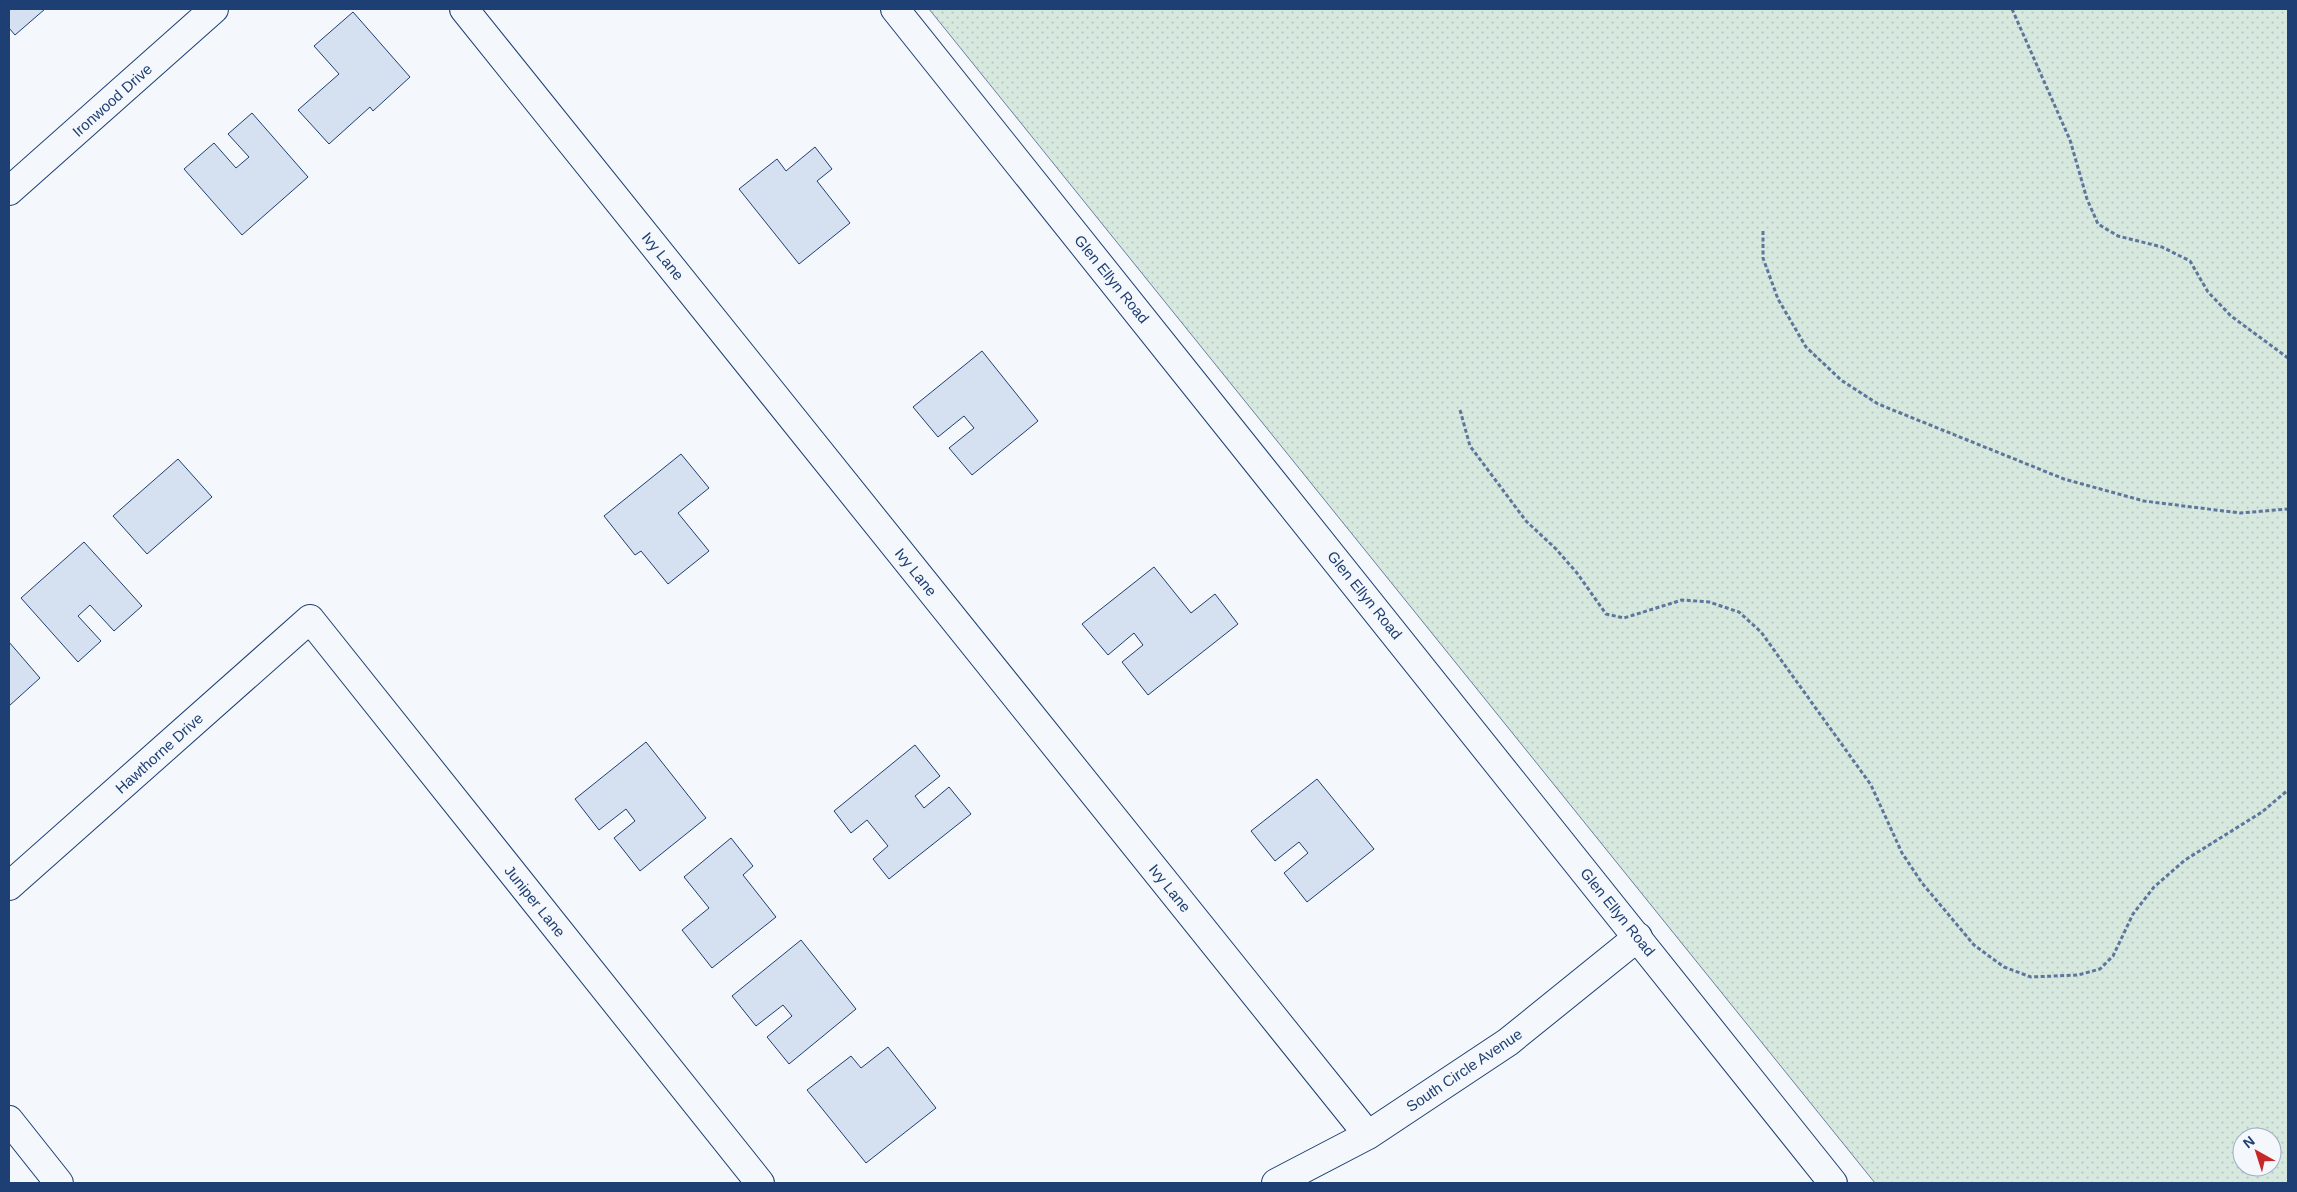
<svg xmlns="http://www.w3.org/2000/svg" width="2297" height="1192" font-family="Arial,sans-serif">
<style>
.grass{fill:url(#grass-dots);stroke:#687fa3;fill-rule:evenodd}
.building{fill:#d5e0f0;stroke:#1d3f73}
.lines{fill:none;stroke-linecap:round;stroke-linejoin:round}
.minor-casing{stroke:#1d3f73;stroke-width:30}
.tertiary-casing{stroke:#1d3f73;stroke-width:30}
.path{stroke:#5e769c;stroke-width:3;stroke-dasharray:4 2.5;stroke-linecap:butt}
.minor{stroke:#f4f7fb;stroke-width:28}
.tertiary{stroke:#f4f7fb;stroke-width:28}
.labels{text-anchor:middle;dominant-baseline:central;stroke-width:4;stroke-linejoin:round;paint-order:stroke}
.street-label{font-size:15px;fill:#1d3f73;stroke:#f4f7fb}
</style>
<defs>
<pattern id="grass-dots" width="8" height="8" patternUnits="userSpaceOnUse" patternTransform="scale(1.25)"><rect width="8" height="8" fill="#d7e8df"/><path d="M2 2h.1M6 6h.1" fill="none" stroke="#b8c8c3" stroke-width="1.8" stroke-linecap="round"/></pattern>
</defs>
<rect width="100%" height="100%" fill="#f4f7fb"/>
<path class="grass" d="M929 9H2288V1183H1875ZM2242 1137H2272V1167H2242Z"/>
<path class="building" d="M9 9H45L15 35 9 28Z
M353 12 410 77 373 111 370 107 329 144 298 110 339 74 314 46Z
M252 113 308 177 242 235 184 169 214 143 236 168 249 157 228 134Z
M815 147 832 169 817 181 850 223 799 264 739 189 777 159 786 171Z
M982 351 1038 421 972 475 949 448 974 428 964 416 938 437 913 407Z
M681 454 709 488 678 513 709 551 668 584 641 551 635 555 604 516Z
M178 459 212 497 147 554 113 516Z
M84 542 142 606 114 631 90 605 78 616 101 641 78 662 21 598Z
M1154 567 1191 613 1215 594 1238 624 1148 695 1122 662 1143 645 1134 633 1108 655 1082 624Z
M9 642 40 678 9 706Z
M646 742 706 818 640 871 614 838 635 821 626 809 599 830 575 799Z
M915 745 940 776 915 796 924 808 949 787 971 814 889 879 873 859 888 846 867 820 851 833 834 811Z
M1317 779 1374 849 1307 902 1284 873 1308 853 1299 842 1275 861 1251 831Z
M731 838 753 866 743 875 776 917 712 968 682 930 709 908 684 877Z
M801 940 856 1009 789 1064 767 1037 792 1016 783 1005 756 1026 732 996Z
M888 1047 936 1108 866 1163 807 1090 851 1056 861 1068Z"/>
<g class="lines">
<defs>
<path id="minor" d="M464 9 1368 1135
M9 191 214 9
M9 886 310 619 760 1183
M9 1120 59 1183
M1276 1183 1368 1135 1508 1042 1638 937"/>
<path id="tertiary" d="M895 9 1833 1183"/>
</defs>
<use href="#minor" class="minor-casing"/>
<use href="#tertiary" class="tertiary-casing"/>
<path class="path" d="M2012 9 2070 140 2087 199 2098 224 2118 236 2162 247 2190 261 2208 292 2231 316 2288 358
M1763 231V258L1778 299 1806 347 1841 380 1878 404 2064 479 2144 501 2240 513 2288 509
M1460 410 1470 446 1526 521 1556 549 1577 573 1606 614 1624 618 1682 600 1709 602 1739 612 1761 632 1871 785 1902 853 1922 883 1974 945 2004 967 2031 977 2078 975 2100 969 2113 956 2133 914 2154 887 2185 860 2262 812 2288 790"/>
<use href="#minor" class="minor"/>
<use href="#tertiary" class="tertiary"/>
</g>
<g class="labels">
<g class="street-label">
<text transform="translate(112 100) rotate(-42)">Ironwood Drive</text>
<text transform="translate(663 256) rotate(51)">Ivy Lane</text>
<text transform="translate(1112 279) rotate(51)">Glen Ellyn Road</text>
<text transform="translate(916 572) rotate(51)">Ivy Lane</text>
<text transform="translate(1365 595) rotate(51)">Glen Ellyn Road</text>
<text transform="translate(159 753) rotate(-42)">Hawthorne Drive</text>
<text transform="translate(1170 888) rotate(51)">Ivy Lane</text>
<text transform="translate(535 901) rotate(51)">Juniper Lane</text>
<text transform="translate(1618 912) rotate(51)">Glen Ellyn Road</text>
<text transform="translate(1464 1070) rotate(-34)">South Circle Avenue</text>
</g>
</g>
<rect width="2297" height="1192" fill="none" stroke="#1d3f73" stroke-width="20"/>
<g transform="translate(2257 1152) rotate(321)"><circle r="24" fill="#f4f7fb" stroke="#9eadc5"/>
<path d="M0-4L9 19L0 12L-9 19Z" fill="#c62828"/>
<text y="-8" font-size="14" font-weight="bold" text-anchor="middle" fill="#1d3f73">N</text>
</g>
</svg>
